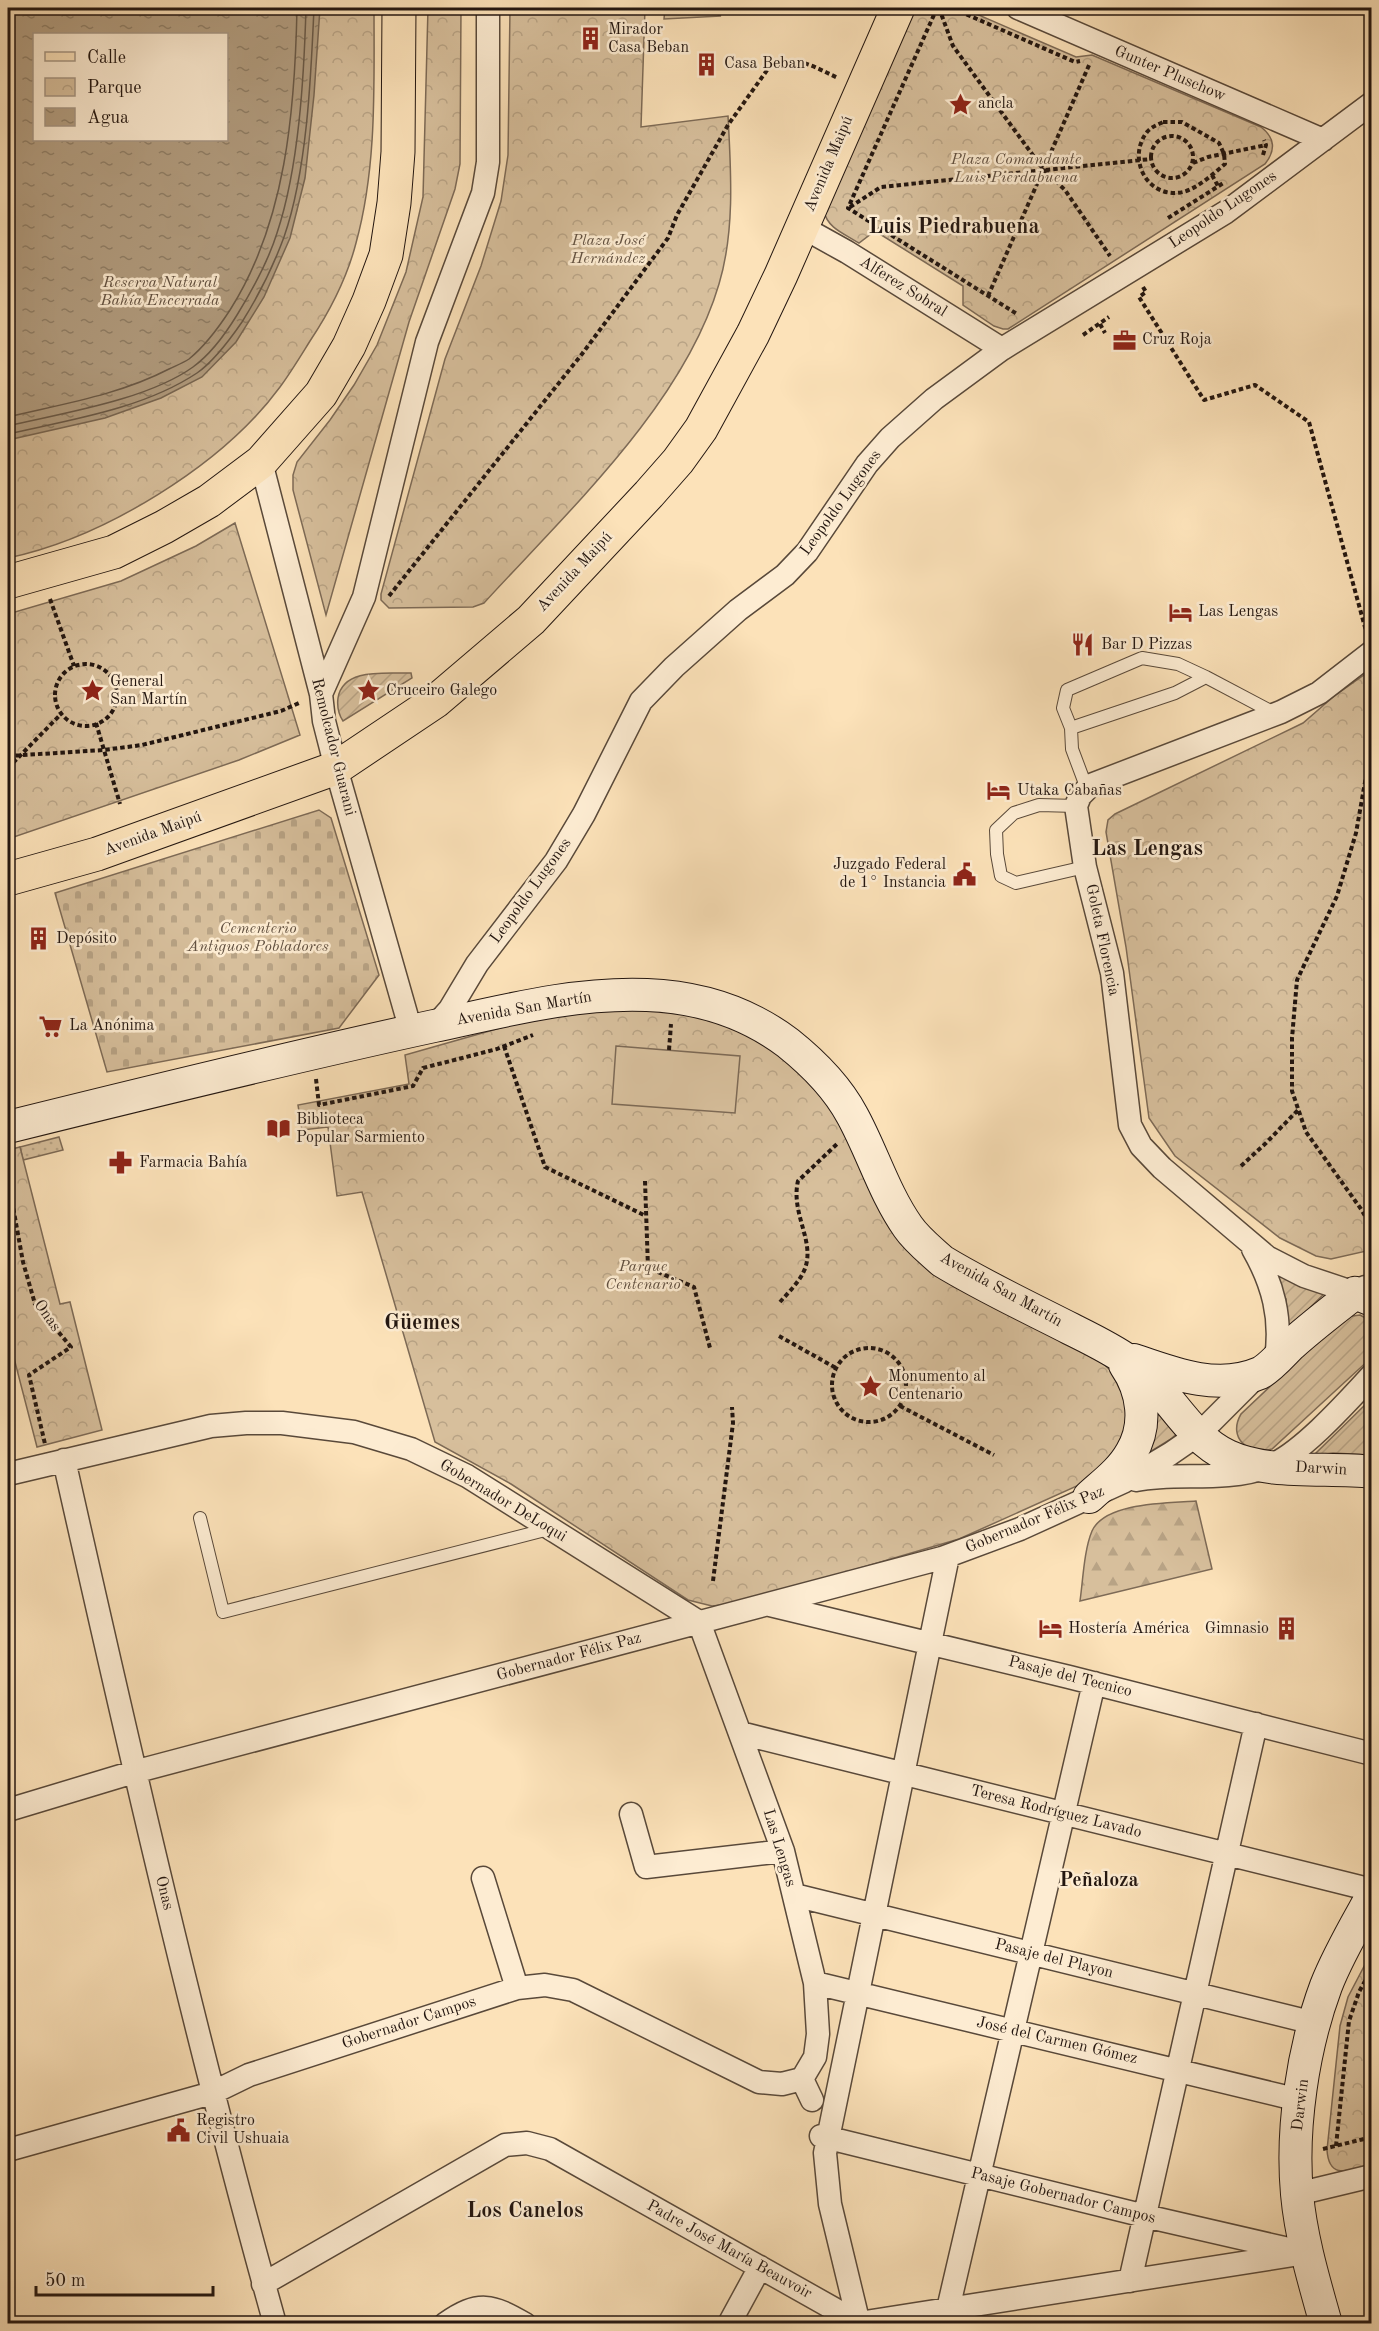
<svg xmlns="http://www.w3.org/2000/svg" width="1379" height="2331" font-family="'Old Standard TT',serif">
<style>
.grass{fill:url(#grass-dots);stroke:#7d6a56;stroke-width:1.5}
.forest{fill:url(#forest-firs);stroke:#7d6a56;stroke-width:1.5}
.cemetery{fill:url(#cemetery-stones);stroke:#7d6a56;stroke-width:1.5}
.park{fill:url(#park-crowns);stroke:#7d6a56;stroke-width:1.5;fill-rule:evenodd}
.garden{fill:url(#garden-furrows);stroke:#7d6a56;stroke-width:1.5}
.pitch{fill:#d7bf9c;stroke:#7d6a56;stroke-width:1.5}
.water{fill:url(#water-ripples);stroke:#796753;stroke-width:1.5;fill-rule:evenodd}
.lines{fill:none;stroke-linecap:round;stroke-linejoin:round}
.shore{stroke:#6a5a48;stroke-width:1.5}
.lane-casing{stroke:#59493a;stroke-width:14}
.street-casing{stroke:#59493a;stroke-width:25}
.secondary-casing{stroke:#231610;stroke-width:34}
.primary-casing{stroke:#231610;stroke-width:35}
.path{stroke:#231610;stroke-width:4;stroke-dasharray:4.5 3;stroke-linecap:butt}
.lane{stroke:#fdecd2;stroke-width:12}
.street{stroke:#fdecd2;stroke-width:22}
.secondary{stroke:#fdecd2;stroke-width:32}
.primary{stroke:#fce2b9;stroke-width:33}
.labels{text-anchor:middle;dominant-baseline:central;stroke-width:5;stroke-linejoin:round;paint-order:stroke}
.poi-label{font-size:16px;fill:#231610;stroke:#fdecd2;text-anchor:start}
.street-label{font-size:16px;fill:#231610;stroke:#fdecd2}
.park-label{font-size:16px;font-style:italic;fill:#625141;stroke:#fdecd2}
.quarter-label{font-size:20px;font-weight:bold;fill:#231610;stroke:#fdecd2}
.district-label{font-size:22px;font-weight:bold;fill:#231610;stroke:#fdecd2}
</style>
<defs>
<pattern id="grass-dots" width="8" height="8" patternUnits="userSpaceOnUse" patternTransform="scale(1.5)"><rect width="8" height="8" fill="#d7bf9c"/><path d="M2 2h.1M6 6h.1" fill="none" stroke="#b8a385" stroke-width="1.8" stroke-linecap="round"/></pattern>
<pattern id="forest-firs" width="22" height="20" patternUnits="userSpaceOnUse" patternTransform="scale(1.5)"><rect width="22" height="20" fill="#d7bf9c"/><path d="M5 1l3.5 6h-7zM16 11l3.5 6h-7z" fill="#b8a385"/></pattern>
<pattern id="cemetery-stones" width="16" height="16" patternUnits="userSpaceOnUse" patternTransform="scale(1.5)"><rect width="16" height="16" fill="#d7bf9c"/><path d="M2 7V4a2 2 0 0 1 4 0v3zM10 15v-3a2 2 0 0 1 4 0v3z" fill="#b8a385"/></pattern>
<pattern id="park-crowns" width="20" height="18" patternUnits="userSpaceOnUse" patternTransform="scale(1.5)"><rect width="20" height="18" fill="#d7bf9c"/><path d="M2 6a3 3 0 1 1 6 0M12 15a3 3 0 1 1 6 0" fill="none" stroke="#b8a385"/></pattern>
<pattern id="garden-furrows" width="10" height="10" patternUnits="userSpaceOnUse" patternTransform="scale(1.5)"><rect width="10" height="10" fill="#d7bf9c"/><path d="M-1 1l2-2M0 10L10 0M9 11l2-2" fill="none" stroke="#b8a385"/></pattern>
<pattern id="water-ripples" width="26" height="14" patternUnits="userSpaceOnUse" patternTransform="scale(1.5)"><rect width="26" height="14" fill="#b29d80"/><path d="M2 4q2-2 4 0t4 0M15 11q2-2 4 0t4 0" fill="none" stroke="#907f67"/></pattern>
</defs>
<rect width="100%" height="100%" fill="#fce2b9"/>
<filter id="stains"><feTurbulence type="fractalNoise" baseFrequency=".00333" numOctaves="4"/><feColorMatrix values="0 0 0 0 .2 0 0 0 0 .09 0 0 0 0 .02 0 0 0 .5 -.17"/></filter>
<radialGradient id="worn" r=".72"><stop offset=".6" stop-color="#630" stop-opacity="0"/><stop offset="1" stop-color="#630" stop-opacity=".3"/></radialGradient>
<path class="grass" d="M59 1137 63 1150 23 1160 20 1147Z"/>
<path class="forest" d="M1196 1501 1212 1569 1080 1601C1083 1580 1084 1550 1092 1531 1105 1502 1169 1503 1196 1501Z"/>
<path class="cemetery" d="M319 810 331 818 379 975 339 1028 107 1072 55 893Z"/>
<path class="park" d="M8 8H374C374 85 377 167 356 243 347 278 330 311 310 341 300 357 291 372 280 387 222 466 103 538 8 558ZM34 34H226V140H34Z
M428 8H461L460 164 455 189 409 322 326 615 293 490V475L297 462 330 420 354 385 377 345 406 272 423 197Z
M510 8H645L641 127 728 116C731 171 735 231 719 284 684 404 567 512 484 603L473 607 389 608 381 600V594L445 359 481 266 501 201 508 155Z
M665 8H704L721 16 664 19Z
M909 8H966L967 10 1076 57 1092 55 1261 127C1275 138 1276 150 1265 164L1008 329H1003L994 326 963 305V286L875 231 859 243C845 234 827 228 824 211Z
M235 523 300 735 239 760 8 839V614L121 581 196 546Z
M1371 670V1250L1331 1259 1316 1256 1280 1238 1175 1156 1149 1118 1126 947 1106 832 1108 820 1115 814 1303 723 1333 697Z
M605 1006 686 1013 734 1028 759 1040 803 1073 841 1119 892 1224 1096 1357 1110 1370 1118 1381 1129 1409 1124 1442 1088 1481 959 1539 741 1603 712 1606 688 1600 511 1484 435 1442 362 1192 337 1196 328 1127 302 1130 298 1105 409 1084 405 1055 549 1014Z
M20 1147 60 1304 70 1302 102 1430 37 1447 8 1335V1150Z
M1371 1953V2165C1350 2170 1329 2181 1327 2150L1340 2026 1348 1997Z"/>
<path class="garden" d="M411 673 412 678 343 721C339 715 337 706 338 698 343 667 387 674 411 673Z
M1267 1265 1327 1291 1288 1329 1286 1299Z
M1360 1315 1371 1321V1358L1272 1449C1249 1456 1227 1438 1241 1414L1338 1322 1345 1317Z
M1146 1398 1184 1428 1171 1439 1137 1460Z
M1371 1399V1455L1333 1453 1313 1456Z"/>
<path class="pitch" d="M616 1046 740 1056 735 1113 612 1104Z"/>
<path class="water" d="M8 8H320L314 95 305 178 290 238 264 297 236 342 202 377 161 398 105 418 8 440ZM34 34H226V140H34Z"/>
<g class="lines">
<path class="shore" d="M8 417C62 404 119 395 169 369 175 366 183 363 189 359 205 346 219 327 230 310 286 222 295 110 297 8
M8 426C63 413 147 400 193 367 211 354 226 333 237 315 253 289 268 262 277 233 299 167 304 77 306 8
M8 434C69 420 143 409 197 373 213 362 231 338 242 322 259 295 273 267 284 237 307 171 311 77 314 8"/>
<defs>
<path id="lane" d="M1071 728 1063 708 1067 690 1142 658 1178 664 1206 677
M1087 789 1072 749 1071 728 1175 693 1206 677 1276 714
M1076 806 1039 805 1014 813 996 830 997 854 1001 876 1016 883 1085 867
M200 1518 223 1612 549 1529"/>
<path id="street" d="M1018 8 1323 140
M802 227 847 252 1002 349
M261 462 321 694 324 721 336 768 411 1031
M321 694 364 597 427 342 483 193 488 162V8
M435 1026 450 1009 477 964 556 861 584 814 641 701 674 667 738 610 785 575 807 552 867 464 890 438 934 399 1002 349 1226 212 1372 103
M1253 1249C1273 1284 1282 1318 1276 1358
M1365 1287 1355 1293 1304 1276 1267 1257 1162 1168 1141 1146 1130 1125 1112 973 1085 867 1076 806 1080 796 1091 785 1281 712 1319 693 1372 652
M64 1460C129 1749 195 2038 275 2324
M8 1474 211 1426 246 1423H282L354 1432 411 1449 467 1476 699 1622
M1136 1480C1167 1474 1197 1478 1228 1475 1241 1474 1257 1471 1269 1466 1300 1455 1349 1400 1372 1375
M770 1605 1069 1677 1372 1754
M699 1622 783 1851 815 1983 818 2034 815 2057 802 2079
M740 1733 1372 1890
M8 1810 134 1772 942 1558 1020 1529 1123 1482 1170 1454 1199 1434 1259 1374
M631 1814 646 1867 783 1851
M483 1878 517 1988
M794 1895 1314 2023
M815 1983 1299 2100
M802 2079 812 2100
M821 2136 1145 2216 1293 2250
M8 2150 212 2093 249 2075 517 1988 545 1985 573 1990 759 2082 782 2084 802 2079
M1297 2194 1372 2176
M1130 2281 1256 1724
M263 2284 505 2145 527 2143 550 2149 859 2323 1306 2253
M948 2309 1094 1683
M445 2324C479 2300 492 2305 525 2324
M729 2324 760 2267
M859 2324 830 2204 825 2153 948 1556"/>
<path id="secondary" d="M8 1127C149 1092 291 1057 434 1026 504 1011 575 992 647 995 698 997 747 1012 788 1043 813 1063 837 1087 852 1115 872 1151 884 1193 908 1227 917 1240 930 1250 942 1261 983 1286 1028 1307 1071 1329 1091 1339 1112 1349 1130 1362 1167 1387 1186 1437 1228 1456 1269 1475 1327 1467 1372 1472
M1134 1360C1174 1374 1218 1391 1260 1373 1270 1368 1282 1354 1291 1345 1311 1327 1333 1310 1355 1293L1372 1300
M1089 1497C1103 1484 1121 1471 1131 1453 1148 1425 1143 1391 1125 1365
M1326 2324C1314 2281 1301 2238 1297 2194 1291 2128 1303 2048 1326 1986 1338 1955 1356 1925 1372 1896"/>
<path id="primary" d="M8 582 114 552 164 527 209 501 261 462 321 394 349 346 369 301 386 255 394 203 398 152 399 8
M8 879 97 854 336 768 436 701 531 620 649 494 678 461 701 429 753 334 781 275 898 8"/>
</defs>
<use href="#lane" class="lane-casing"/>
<use href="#street" class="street-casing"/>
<use href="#secondary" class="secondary-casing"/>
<use href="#primary" class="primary-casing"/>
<path class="path" d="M937 8 848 208 1017 314
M939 8 953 46 1043 169 1065 190 1110 256
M945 8 961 12 1075 62 1080 61
M1163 122H1182L1219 143 1224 154 1225 164C1213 174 1198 188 1183 192 1148 200 1126 159 1147 132 1151 127 1157 125 1163 122Z
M1151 157a21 21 0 1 1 42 0a21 21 0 1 1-42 0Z
M1263 155 1266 145 1264 140
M1193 163 1208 157 1266 145
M1212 175 1218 186
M850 207 881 187 1151 159
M1168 218 1225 182
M1143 287 1146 292 1139 297 1204 400 1255 385 1309 422 1366 631
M988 296 1090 63
M1100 324 1105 333
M1083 335 1109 317
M389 596 582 354 668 238 677 215 728 125 770 66C794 53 816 68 838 78
M50 599 74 666
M55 695a31 31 0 1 1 62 0a31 31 0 1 1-62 0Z
M96 723 120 804
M1372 743 1356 833 1337 896 1297 980 1292 1038V1091L1306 1132 1361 1209 1372 1228
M8 756 104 750 142 745 281 711 299 703
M8 768 61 714
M504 1046 545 1167 646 1216
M669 1050 671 1024
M316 1079 319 1105 413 1086 423 1068 497 1049 533 1035
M1241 1166 1266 1143 1298 1110
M8 1179 23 1262 35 1304 71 1347 29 1375 45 1444
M645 1181 648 1268 694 1287 710 1348
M780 1302C788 1293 798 1283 803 1273 818 1244 790 1215 798 1181L837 1144
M779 1336 836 1368
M832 1385a37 37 0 1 1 74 0a37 37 0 1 1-74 0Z
M900 1406 994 1455
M713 1581 733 1423 732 1407
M1336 2146 1349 2021 1359 1992 1372 1968
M1323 2149 1372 2137"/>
<use href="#lane" class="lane"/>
<use href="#street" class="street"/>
<use href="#secondary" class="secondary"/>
<use href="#primary" class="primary"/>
</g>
<defs>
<symbol id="building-bare" viewBox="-9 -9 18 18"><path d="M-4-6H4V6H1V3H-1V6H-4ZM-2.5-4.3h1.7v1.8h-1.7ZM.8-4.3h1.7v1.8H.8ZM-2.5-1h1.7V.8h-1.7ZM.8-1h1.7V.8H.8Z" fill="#8f2418" stroke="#fdecd2" stroke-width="2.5" paint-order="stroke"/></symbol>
<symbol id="sight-bare" viewBox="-9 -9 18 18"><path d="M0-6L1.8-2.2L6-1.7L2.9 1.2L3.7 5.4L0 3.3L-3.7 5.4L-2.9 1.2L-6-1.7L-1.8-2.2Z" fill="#8f2418" stroke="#fdecd2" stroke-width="2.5" paint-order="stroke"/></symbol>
<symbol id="office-bare" viewBox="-9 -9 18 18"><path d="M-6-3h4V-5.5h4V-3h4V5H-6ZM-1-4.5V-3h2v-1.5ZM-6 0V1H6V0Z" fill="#8f2418" stroke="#fdecd2" stroke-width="2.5" paint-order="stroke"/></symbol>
<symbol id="hotel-bare" viewBox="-9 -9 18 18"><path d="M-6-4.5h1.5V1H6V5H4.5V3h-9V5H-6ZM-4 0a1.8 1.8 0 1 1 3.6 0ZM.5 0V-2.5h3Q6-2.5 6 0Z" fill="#8f2418" stroke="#fdecd2" stroke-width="2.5" paint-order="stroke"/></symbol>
<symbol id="restaurant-bare" viewBox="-9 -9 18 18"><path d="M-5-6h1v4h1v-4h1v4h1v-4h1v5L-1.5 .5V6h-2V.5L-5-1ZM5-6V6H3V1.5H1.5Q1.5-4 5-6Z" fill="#8f2418" stroke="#fdecd2" stroke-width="2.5" paint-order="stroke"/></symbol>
<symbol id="civic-bare" viewBox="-9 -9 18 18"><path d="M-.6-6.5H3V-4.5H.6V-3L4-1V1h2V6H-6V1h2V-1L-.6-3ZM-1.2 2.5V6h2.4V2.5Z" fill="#8f2418" stroke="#fdecd2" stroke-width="2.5" paint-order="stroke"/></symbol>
<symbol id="supermarket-bare" viewBox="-9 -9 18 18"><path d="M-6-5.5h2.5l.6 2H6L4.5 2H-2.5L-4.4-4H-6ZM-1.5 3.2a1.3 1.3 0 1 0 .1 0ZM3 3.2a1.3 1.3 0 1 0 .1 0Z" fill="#8f2418" stroke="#fdecd2" stroke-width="2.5" paint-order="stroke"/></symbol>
<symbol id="library-bare" viewBox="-9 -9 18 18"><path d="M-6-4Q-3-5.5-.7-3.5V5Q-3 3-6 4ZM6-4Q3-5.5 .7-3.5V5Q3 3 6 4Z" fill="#8f2418" stroke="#fdecd2" stroke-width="2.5" paint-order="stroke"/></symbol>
<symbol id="pharmacy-bare" viewBox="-9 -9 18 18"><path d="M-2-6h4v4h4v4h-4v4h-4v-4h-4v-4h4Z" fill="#8f2418" stroke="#fdecd2" stroke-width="2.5" paint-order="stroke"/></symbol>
</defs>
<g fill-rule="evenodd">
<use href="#building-bare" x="574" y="22" width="33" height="33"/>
<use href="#building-bare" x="690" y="48" width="33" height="33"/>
<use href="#sight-bare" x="944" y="88" width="33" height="33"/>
<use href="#office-bare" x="1108" y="324" width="33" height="33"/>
<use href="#hotel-bare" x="1164" y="596" width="33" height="33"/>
<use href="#restaurant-bare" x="1066" y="628" width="33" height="33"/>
<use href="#sight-bare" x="76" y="674" width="33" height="33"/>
<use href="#sight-bare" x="352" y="674" width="33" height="33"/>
<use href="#hotel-bare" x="982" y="774" width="33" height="33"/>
<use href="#civic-bare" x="948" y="858" width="33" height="33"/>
<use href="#building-bare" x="22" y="922" width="33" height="33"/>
<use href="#supermarket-bare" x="34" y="1010" width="33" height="33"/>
<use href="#library-bare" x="262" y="1112" width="33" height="33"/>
<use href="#pharmacy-bare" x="104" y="1146" width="33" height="33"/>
<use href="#sight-bare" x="854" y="1370" width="33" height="33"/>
<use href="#hotel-bare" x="1034" y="1612" width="33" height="33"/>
<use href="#building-bare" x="1270" y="1612" width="33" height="33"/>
<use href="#civic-bare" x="162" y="2114" width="33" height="33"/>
</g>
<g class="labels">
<g class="poi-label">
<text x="608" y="30">Mirador<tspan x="608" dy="18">Casa Beban</tspan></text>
<text x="724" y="64">Casa Beban</text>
<text x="978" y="104">ancla</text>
<text x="1142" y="340">Cruz Roja</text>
<text x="1198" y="612">Las Lengas</text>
<text x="1101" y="645">Bar D Pizzas</text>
<text x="110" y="682">General<tspan x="110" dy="18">San Martín</tspan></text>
<text x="386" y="691">Cruceiro Galego</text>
<text x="1017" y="791">Utaka Cabañas</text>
<text x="946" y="865" text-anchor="end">Juzgado Federal<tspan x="946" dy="18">de 1° Instancia</tspan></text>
<text x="56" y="939">Depósito</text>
<text x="69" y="1026">La Anónima</text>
<text x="296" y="1120">Biblioteca<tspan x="296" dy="18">Popular Sarmiento</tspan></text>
<text x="139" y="1163">Farmacia Bahía</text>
<text x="888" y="1377">Monumento al<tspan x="888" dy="18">Centenario</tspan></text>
<text x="1068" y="1629">Hostería América</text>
<text x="1269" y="1629" text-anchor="end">Gimnasio</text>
<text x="196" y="2121">Registro<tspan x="196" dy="18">Civil Ushuaia</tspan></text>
</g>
<g class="street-label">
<text transform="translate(1170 74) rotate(23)">Gunter Pluschow</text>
<text transform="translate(829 164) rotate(-67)">Avenida Maipú</text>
<text transform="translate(1223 210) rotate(-34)">Leopoldo Lugones</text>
<text transform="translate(903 287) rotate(32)">Alferez Sobral</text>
<text transform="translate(841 503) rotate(-54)">Leopoldo Lugones</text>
<text transform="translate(575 572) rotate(-47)">Avenida Maipú</text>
<text transform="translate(333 747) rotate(76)">Remolcador Guarani</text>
<text transform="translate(153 834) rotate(-20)">Avenida Maipú</text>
<text transform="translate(531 891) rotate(-54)">Leopoldo Lugones</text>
<text transform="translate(1102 940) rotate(78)">Goleta Florencia</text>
<text transform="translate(524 1009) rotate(-10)">Avenida San Martín</text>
<text transform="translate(1001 1290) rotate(29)">Avenida San Martín</text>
<text transform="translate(47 1316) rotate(55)">Onas</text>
<text transform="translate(1321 1469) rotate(3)">Darwin</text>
<text transform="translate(503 1501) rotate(31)">Gobernador DeLoqui</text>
<text transform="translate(1035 1520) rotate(-23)">Gobernador Félix Paz</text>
<text transform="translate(569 1657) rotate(-15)">Gobernador Félix Paz</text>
<text transform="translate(1070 1677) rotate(14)">Pasaje del Tecnico</text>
<text transform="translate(1056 1812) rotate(14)">Teresa Rodríguez Lavado</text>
<text transform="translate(779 1848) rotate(73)">Las Lengas</text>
<text transform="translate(164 1893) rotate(76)">Onas</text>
<text transform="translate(1054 1959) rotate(14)">Pasaje del Playon</text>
<text transform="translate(409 2023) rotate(-18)">Gobernador Campos</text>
<text transform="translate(1057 2041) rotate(13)">José del Carmen Gómez</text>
<text transform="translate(1301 2105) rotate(-83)">Darwin</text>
<text transform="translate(1063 2196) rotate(14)">Pasaje Gobernador Campos</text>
<text transform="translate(729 2250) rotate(29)">Padre José María Beauvoir</text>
</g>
<g class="park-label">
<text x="1016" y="160">Plaza Comandante<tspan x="1016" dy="18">Luis Pierdabuena</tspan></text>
<text x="608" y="241">Plaza José<tspan x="608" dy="18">Hernández</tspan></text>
<text x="160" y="283">Reserva Natural<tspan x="160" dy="18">Bahía Encerrada</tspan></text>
<text x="258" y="929">Cementerio<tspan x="258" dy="18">Antiguos Pobladores</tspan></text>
<text x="643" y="1267">Parque<tspan x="643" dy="18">Centenario</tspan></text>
</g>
<g class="quarter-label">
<text x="1099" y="1881">Peñaloza</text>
</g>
<g class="district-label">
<text x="954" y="227">Luis Piedrabuena</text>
<text x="1147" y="849">Las Lengas</text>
<text x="422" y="1323">Güemes</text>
<text x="525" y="2211">Los Canelos</text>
</g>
</g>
<rect width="1379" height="2331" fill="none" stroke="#fce2b9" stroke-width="30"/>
<rect x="9" y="9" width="1361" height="2313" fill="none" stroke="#231610" stroke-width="3"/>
<rect x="15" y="15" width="1349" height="2301" fill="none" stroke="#231610" stroke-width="1.5"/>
<rect x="33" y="33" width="195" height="108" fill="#fdecd2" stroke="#a69684" stroke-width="1.5"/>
<rect x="45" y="52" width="30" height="9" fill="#fce2b9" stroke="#a69684" stroke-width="1.5"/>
<text x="87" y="63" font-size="18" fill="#231610">Calle</text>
<rect x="45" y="78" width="30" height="18" fill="url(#park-crowns)" stroke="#a69684" stroke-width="1.5"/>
<text x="87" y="93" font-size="18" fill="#231610">Parque</text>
<rect x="45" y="108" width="30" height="18" fill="url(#water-ripples)" stroke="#a69684" stroke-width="1.5"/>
<text x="87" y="123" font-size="18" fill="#231610">Agua</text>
<path d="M36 2286v9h177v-9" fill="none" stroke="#231610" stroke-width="3"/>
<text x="45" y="2286" font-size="18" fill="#231610" stroke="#fdecd2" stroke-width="4.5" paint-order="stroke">50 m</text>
<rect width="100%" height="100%" filter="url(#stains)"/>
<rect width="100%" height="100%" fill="url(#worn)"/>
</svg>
